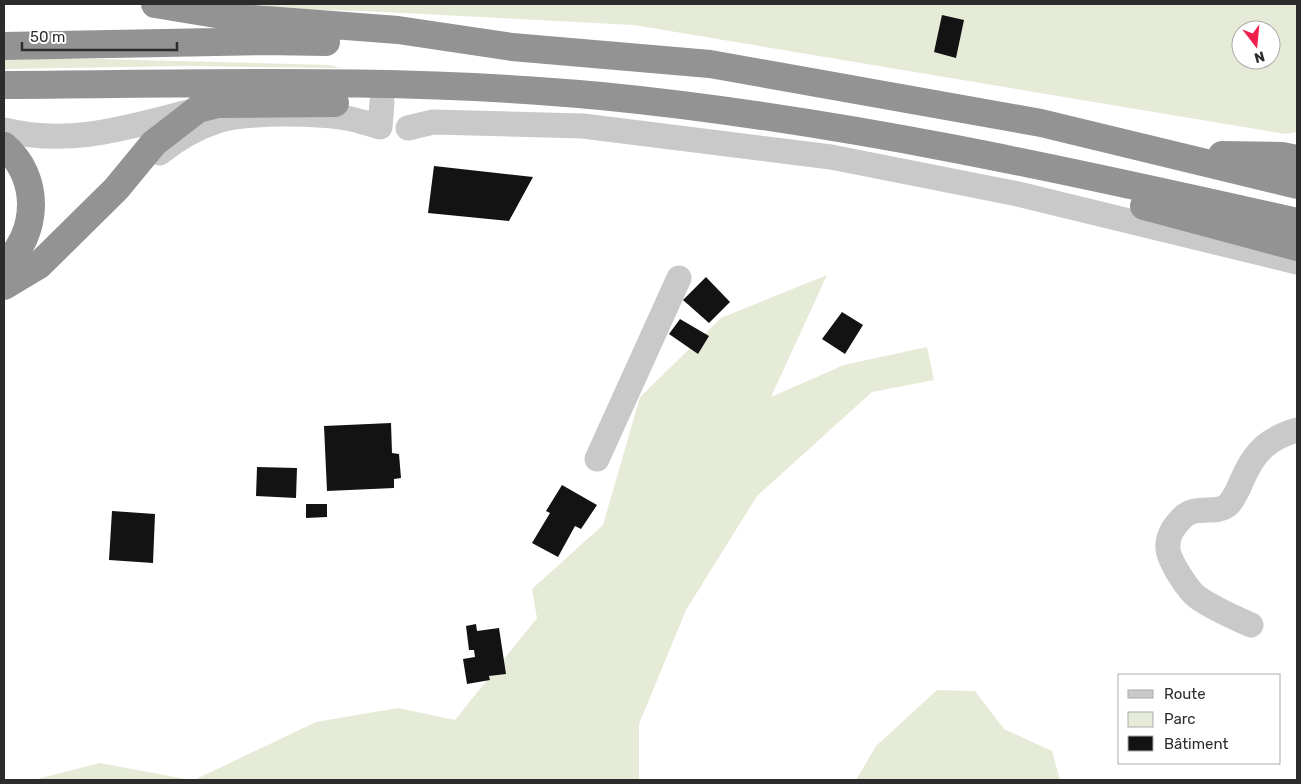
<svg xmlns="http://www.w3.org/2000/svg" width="1301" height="784" font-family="Rubik,sans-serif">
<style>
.green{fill:#e5ebd7;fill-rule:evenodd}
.building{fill:#131313}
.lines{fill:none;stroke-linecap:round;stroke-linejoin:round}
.minor{stroke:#c9c9c9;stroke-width:25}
.highway{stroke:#939393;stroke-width:28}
</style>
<rect width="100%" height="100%" fill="#fff"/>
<path class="green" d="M260 4H1297V132L1285 134 634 25 364 11 275 9ZM1241 30H1271V60H1241Z
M4 59H100L330 65 340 68 185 66 4 69Z
M827 275 771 397 844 365 927 347 934 380 872 392 757 496 686 610 639 724V780H194L316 722 398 708 455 720 537 618 532 589 603 525 640 397 721 318Z
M937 690 975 691 1004 729 1052 751 1060 780H856L876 746Z
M100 763 191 780H33Z"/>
<path class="building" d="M942 15 964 20 956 58 934 52Z
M434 166 533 177 509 221 428 213Z
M706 277 730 302 709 323 683 300Z
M842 312 863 325 845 354 822 339Z
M680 319 709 336 698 354 669 334Z
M391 423 392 453 399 454 401 478 394 479V488L327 491 324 426Z
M257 467 297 468 296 498 256 496Z
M562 485 597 505 581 529 575 526 558 557 532 543 550 513 546 511Z
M306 504H327V517L306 518Z
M112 511 155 514 153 563 109 560Z
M476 624 477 631 499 628 506 674 489 676 490 680 467 684 463 659 475 657 474 650H469L466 626Z"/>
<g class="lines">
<path class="minor" d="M408 128 433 122 583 126 831 157 1018 194 1297 262
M4 130C72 147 132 126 197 110
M160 153C178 138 198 127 220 120 252 112 314 113 346 118 358 120 369 124 380 127L382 102
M597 459 679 278
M1251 625C1233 617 1214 609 1197 597 1188 590 1168 560 1168 548 1167 537 1174 526 1182 518 1196 504 1216 515 1228 505 1235 498 1239 487 1243 478 1255 451 1269 438 1297 430"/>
<path class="highway" d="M155 4 240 18 398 30 512 47 710 64 1041 123 1297 185
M4 46 265 41 326 42
M4 85C202 84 403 77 601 96 836 119 1067 170 1297 222
M4 146C41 177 39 234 4 265
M1222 155 1282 156 1297 159
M1144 206 1297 247
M4 286 39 265 116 189 154 143 198 109 218 104 335 103"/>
</g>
<rect width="1301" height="784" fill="none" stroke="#2c2c2c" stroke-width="10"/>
<rect x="1118" y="674" width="162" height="90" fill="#ffffff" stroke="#ababab"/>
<rect x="1128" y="690" width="25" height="8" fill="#c9c9c9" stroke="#ababab"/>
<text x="1164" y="699" font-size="15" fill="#2c2c2c">Route</text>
<rect x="1128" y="712" width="25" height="15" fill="#e5ebd7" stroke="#ababab"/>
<text x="1164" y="724" font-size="15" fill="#2c2c2c">Parc</text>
<rect x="1128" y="736" width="25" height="15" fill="#131313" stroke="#ababab"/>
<text x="1164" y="749" font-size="15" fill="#2c2c2c">Bâtiment</text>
<g transform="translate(1256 45) rotate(164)"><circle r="24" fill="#ffffff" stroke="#ababab"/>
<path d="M0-4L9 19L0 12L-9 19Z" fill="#f11f4c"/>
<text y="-8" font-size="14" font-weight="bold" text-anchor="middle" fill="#2c2c2c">N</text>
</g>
<path d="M22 42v8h155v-8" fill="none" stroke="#2c2c2c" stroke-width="2.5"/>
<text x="30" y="42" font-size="15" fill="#2c2c2c" stroke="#ffffff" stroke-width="4" paint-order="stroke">50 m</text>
</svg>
